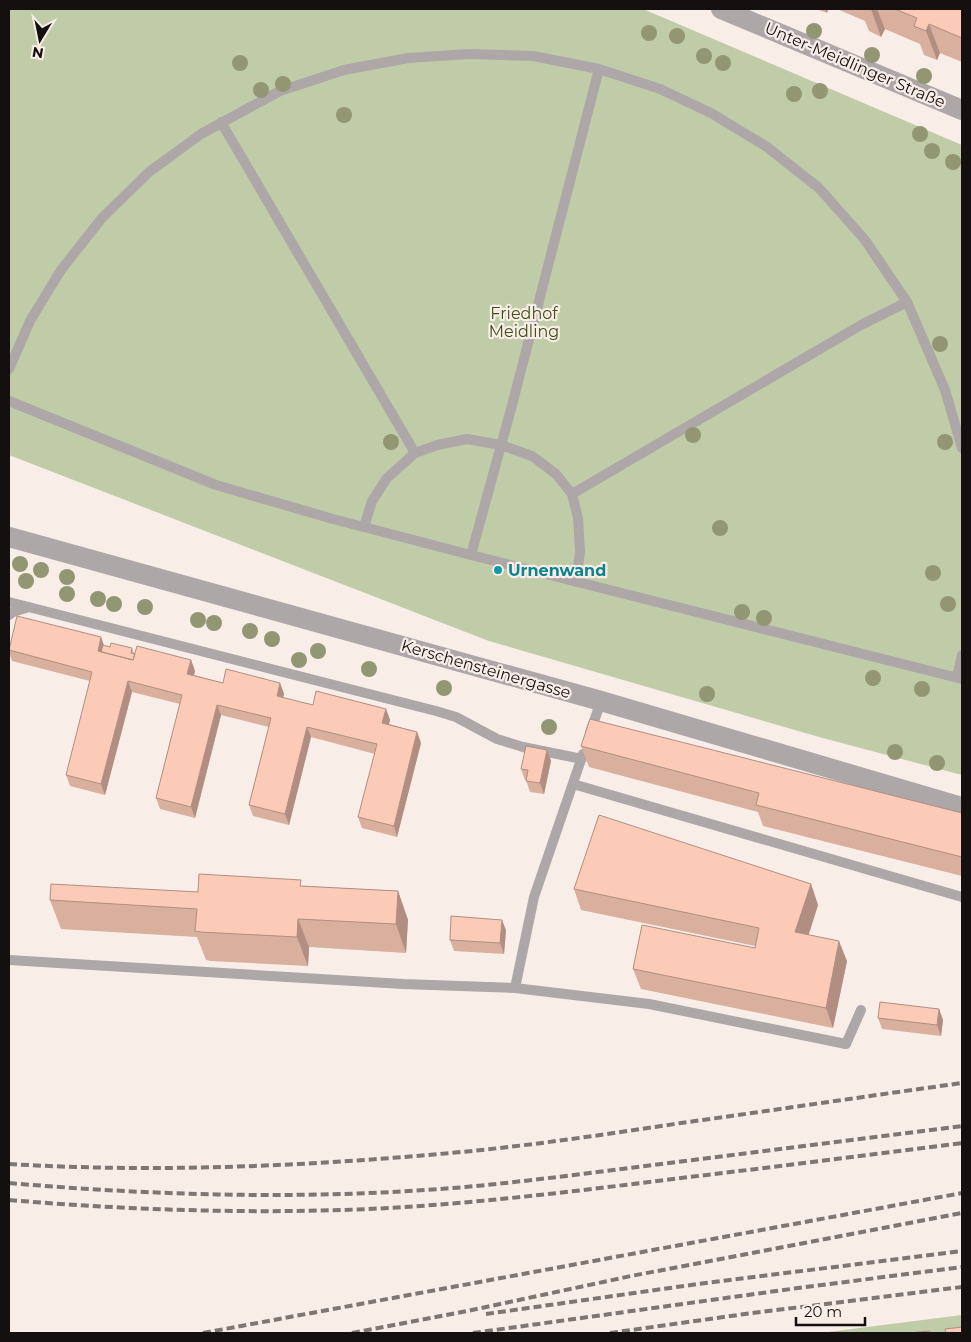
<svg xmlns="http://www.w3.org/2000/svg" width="971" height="1342" font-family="Montserrat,sans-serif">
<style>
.green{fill:#bfcca7}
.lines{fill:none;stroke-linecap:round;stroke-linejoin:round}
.lane{stroke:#ada7a8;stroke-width:10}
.street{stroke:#ada7a8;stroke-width:20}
.rail{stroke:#7d7673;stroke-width:4;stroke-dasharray:8 4;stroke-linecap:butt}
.tree{fill:#939673}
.wall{fill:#d9af9e}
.shaded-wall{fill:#b08e81}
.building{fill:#fccbb8;stroke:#b08e81}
.culture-dot{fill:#0f9aa8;stroke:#f9ede8;stroke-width:2}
.labels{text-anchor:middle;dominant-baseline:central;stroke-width:4.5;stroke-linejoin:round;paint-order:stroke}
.street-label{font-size:16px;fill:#14100f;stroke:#f9ede8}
.park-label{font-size:16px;fill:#3f4f14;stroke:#f9ede8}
.culture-label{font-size:16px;font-weight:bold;fill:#0d838f;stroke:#f9ede8;text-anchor:start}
</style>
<rect width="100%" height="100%" fill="#f9ede8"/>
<path class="green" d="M9 9H643L962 145V775L819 737 489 641 9 455Z
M962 1315V1333H820Z"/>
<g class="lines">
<path class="lane" d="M221 122 415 453
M9 369 30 321 61 270 102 218 149 172 201 134 280 91 344 70 408 58 469 54 533 56 599 69 660 89 711 113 767 147 819 188 865 240 907 302 945 390 962 448
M9 401 216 485 333 519 471 555 962 679
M572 494 861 325 907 302
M364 527 372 501 387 478 415 453 437 445 467 439 501 445 532 456 556 474 572 494 578 518 580 552 576 582
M471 555 511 409 599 69
M9 602 436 711 456 717 497 739 523 747 582 759
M9 615 13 612 29 607
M957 677 962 655
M590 733 601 701
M573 784 962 897
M9 960 403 984 515 988 649 1004 846 1044 861 1010
M515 988 534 897 583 754"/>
<path class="street" d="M721 9 962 110
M9 537 601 701 962 807"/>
<path class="rail" d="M9 1164C159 1173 311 1166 461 1152 535 1145 608 1134 681 1123 775 1110 868 1096 962 1083
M9 1183C160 1196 314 1200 465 1187 531 1181 596 1172 661 1164 762 1151 862 1139 962 1126
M9 1200C129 1210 249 1214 369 1209 474 1204 577 1191 681 1178 774 1167 868 1155 962 1143
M486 1314 698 1284 962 1251
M203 1333 962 1193
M352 1333 472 1310 631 1276 962 1213
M473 1333 798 1288 962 1267
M610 1333 745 1314 962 1287"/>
</g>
<g class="tree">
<circle cx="814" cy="31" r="8"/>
<circle cx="649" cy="33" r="8"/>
<circle cx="677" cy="36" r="8"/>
<circle cx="872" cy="55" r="8"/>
<circle cx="704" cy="56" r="8"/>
<circle cx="240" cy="63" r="8"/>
<circle cx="723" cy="63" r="8"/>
<circle cx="924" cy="76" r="8"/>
<circle cx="283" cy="84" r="8"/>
<circle cx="261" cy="90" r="8"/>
<circle cx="820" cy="91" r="8"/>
<circle cx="794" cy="94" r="8"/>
<circle cx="344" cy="115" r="8"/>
<circle cx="920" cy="134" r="8"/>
<circle cx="932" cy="151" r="8"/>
<circle cx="953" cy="162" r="8"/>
<circle cx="940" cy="344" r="8"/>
<circle cx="693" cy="435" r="8"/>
<circle cx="391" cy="442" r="8"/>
<circle cx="945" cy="442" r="8"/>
<circle cx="720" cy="528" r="8"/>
<circle cx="20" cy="564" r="8"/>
<circle cx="41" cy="570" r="8"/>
<circle cx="933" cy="573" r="8"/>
<circle cx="67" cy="577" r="8"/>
<circle cx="26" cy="581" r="8"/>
<circle cx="67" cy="594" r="8"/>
<circle cx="98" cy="599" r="8"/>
<circle cx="114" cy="604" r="8"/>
<circle cx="948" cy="604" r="8"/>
<circle cx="145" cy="607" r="8"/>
<circle cx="742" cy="612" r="8"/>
<circle cx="764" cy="618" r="8"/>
<circle cx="198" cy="620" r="8"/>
<circle cx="214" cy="623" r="8"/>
<circle cx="250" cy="631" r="8"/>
<circle cx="272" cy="639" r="8"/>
<circle cx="318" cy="651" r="8"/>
<circle cx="299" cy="660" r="8"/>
<circle cx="369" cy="669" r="8"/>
<circle cx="873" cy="678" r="8"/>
<circle cx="444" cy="688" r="8"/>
<circle cx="922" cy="689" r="8"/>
<circle cx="707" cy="694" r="8"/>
<circle cx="549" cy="727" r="8"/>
<circle cx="895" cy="752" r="8"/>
<circle cx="937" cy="763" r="8"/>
</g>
<path class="wall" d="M816 9H828L827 13Z
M837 9H962V62L940 53 937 60 924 55 920 44 885 29 881 37 869 31 865 21Z
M105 646 110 647 132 648 134 653 191 660 195 671 194 675 223 683H280L284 694 283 698 313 705 386 709 390 720 389 724 417 732 421 743 397 837 362 828 358 817 375 754 311 737 289 825 253 816 249 805 269 727 221 715 195 818 160 809 156 798 180 704 132 692 105 795 70 786 66 775 90 681 12 661 9 652V648Z
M581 746 962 813V876L763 826 758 812 589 767Z
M547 750 551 761 544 794 530 792 526 780H525L521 769Z
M811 884 818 905 808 935 847 961 833 1028 641 989 633 969 755 948V946L581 910 574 889Z
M303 886 398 891 408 920 406 953 309 947 308 966 211 961 206 960 197 937 61 929 50 900Z
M506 930 504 954 454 951 450 940Z
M939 1009 943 1020 941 1036 882 1029 878 1018Z"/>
<path class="shaded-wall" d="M825 9H828L827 13Z
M871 9H877L885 29 881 37Z
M929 24 940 53 937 60 926 31Z
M101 637 105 648 103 657 98 651Z
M191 660 195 671 191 685 187 674Z
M128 681 132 692 105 795 101 784Z
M280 683 284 694 280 707 277 696Z
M217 705 221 715 195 818 191 807Z
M386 709 390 720 386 734 382 723Z
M307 727 311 737 289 825 285 814Z
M417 732 421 743 397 837 394 826Z
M547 750 551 761 544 794 540 783Z
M811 884 818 905 803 953 795 932Z
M398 891 408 920 406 953 396 924Z
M298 919 309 947 308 966 297 937Z
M502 920 506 930 504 954 500 943Z
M839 941 847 961 833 1028 826 1008Z
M939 1009 943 1020 941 1036 937 1025Z"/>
<path class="building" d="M895 9H962V38L929 24 926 31 914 26 917 18Z
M17 616 101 637 98 651 133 660 137 646 191 660 187 674 223 683 226 669 280 683 277 696 313 705 316 691 386 709 382 723 417 732 394 826 358 817 377 744 307 727 285 814 249 805 271 718 217 705 191 807 156 798 182 695 128 681 101 784 66 775 92 672 9 650Z
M111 643 132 648 131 653 135 654 133 660 101 652 103 645 110 647Z
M590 719 962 813V857L756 805 759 793 581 746Z
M526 746 547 750 540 783 526 781 528 770 521 769Z
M599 815 811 884 795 932 839 941 826 1008 633 969 642 925 755 948 759 928 574 889Z
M199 874 301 880 300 886 398 891 396 924 298 919 297 937 200 932 195 931 197 909 50 900 51 884 198 892Z
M451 916 502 920 500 943 450 940Z
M880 1002 939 1009 937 1025 878 1018Z
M962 1327V1333H946L945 1329Z
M930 1331V1333H909Z"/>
<circle class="culture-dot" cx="498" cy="570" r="5"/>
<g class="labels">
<g class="street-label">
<text transform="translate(855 65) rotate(23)">Unter-Meidlinger Straße</text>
<text transform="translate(486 669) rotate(16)">Kerschensteinergasse</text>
</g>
<g class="park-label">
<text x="524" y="313">Friedhof<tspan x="524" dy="18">Meidling</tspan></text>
</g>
<g class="culture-label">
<text x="508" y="570">Urnenwand</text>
</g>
</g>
<rect width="971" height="1342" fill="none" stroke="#14100f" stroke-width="20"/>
<g transform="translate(40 40) rotate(190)" stroke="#f9ede8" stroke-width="4" paint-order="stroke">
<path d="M0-4L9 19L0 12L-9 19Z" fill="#14100f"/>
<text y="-8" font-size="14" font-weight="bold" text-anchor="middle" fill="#14100f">N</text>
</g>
<path d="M796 1317v8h69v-8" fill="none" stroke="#14100f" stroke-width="2.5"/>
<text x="804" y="1317" font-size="15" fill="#14100f" stroke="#f9ede8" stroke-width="4" paint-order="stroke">20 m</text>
</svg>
